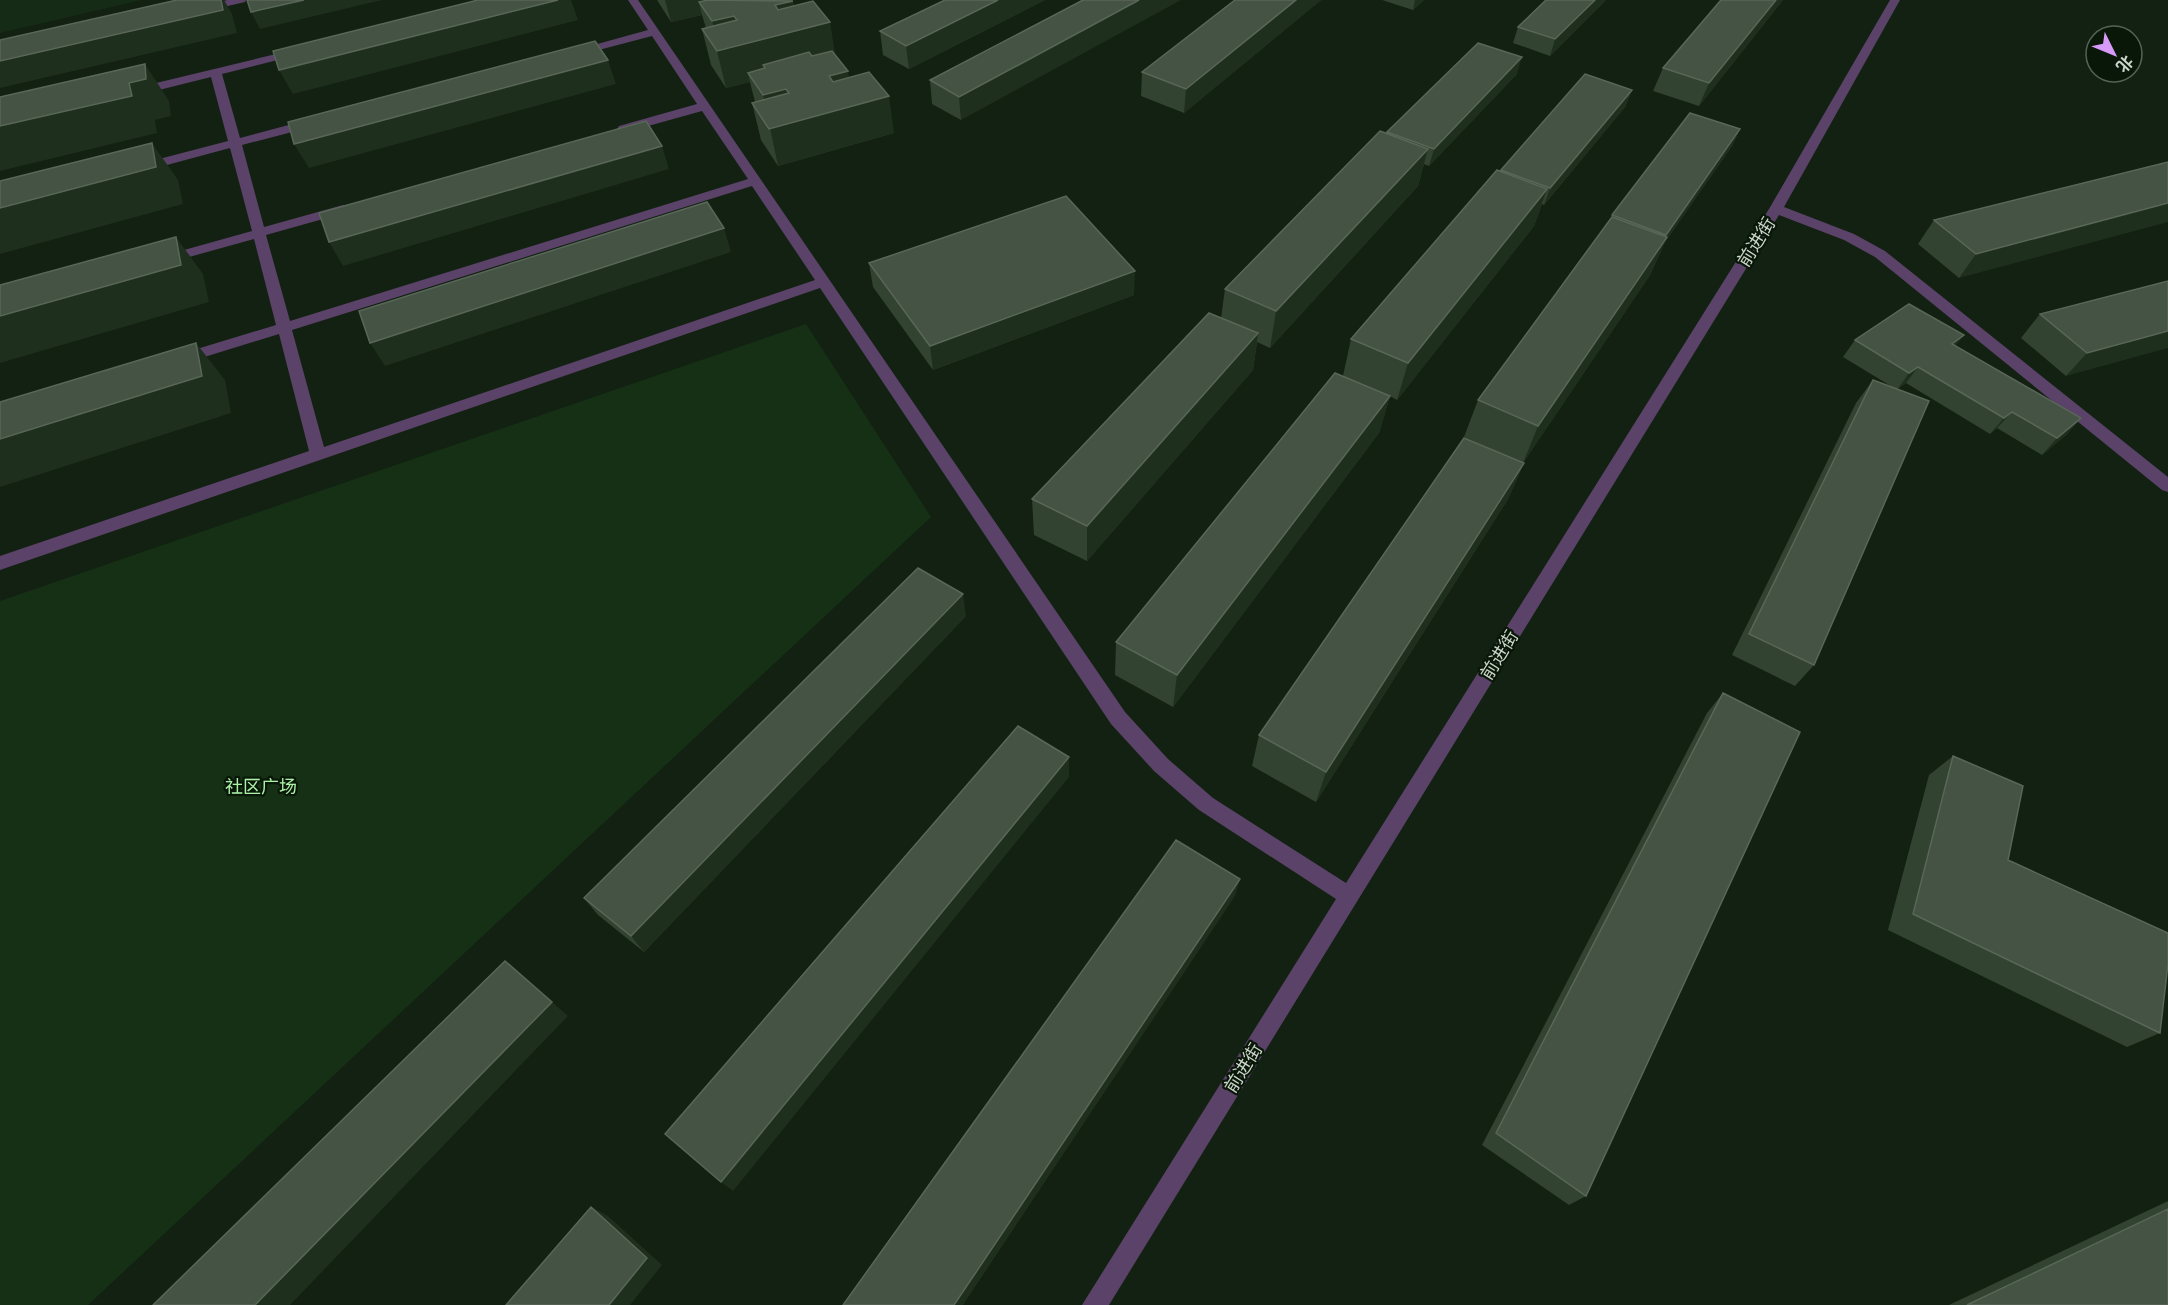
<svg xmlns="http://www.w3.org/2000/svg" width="2168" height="1305" font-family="Poppins,'Noto Sans SC',sans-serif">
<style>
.built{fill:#162b16}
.green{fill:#163016}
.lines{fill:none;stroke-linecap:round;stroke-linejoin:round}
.minor{fill:#5b4268;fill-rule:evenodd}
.wall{fill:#334332}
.shaded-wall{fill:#1f2f1e}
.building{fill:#445343;stroke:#596758;stroke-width:1.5}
.labels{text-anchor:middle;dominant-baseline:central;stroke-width:4.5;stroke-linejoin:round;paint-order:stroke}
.street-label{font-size:18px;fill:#cbd5ca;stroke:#091708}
.park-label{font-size:18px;fill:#abf2a8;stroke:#091708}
</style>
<rect width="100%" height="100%" fill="#122111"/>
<path class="built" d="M0 0H142L0 33Z"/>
<path class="green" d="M806 324 931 517 88 1305H0V601Z"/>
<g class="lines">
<path class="minor" d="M227 0H246L245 2 202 12 196 9Z
M628 0H638L1125 712 1168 759 1213 798 1346 883 1769 209 1890 0H1900L1784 207 1854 234 1885 251 2168 477V492L2162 490 1875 257 1844 240 1779 215 1109 1305H1082L1336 899 1199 810 1154 771 1111 724 820 288 0 570V556L309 451 279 334 182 364 175 359 177 355 276 325 254 239 164 264 157 260 159 257 252 231 230 148 141 172 135 168 136 165 228 141 211 77 135 96 131 95V89L297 49 303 52 301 54 222 74 240 138 311 119 317 123 315 126 242 145 264 227 343 205 350 209 348 212 266 235 290 321 748 179 702 111 623 133 617 129 619 126 697 104 652 36 576 56 570 53 572 51 648 30ZM752 186 815 280 324 447 292 330Z"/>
</g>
<path class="wall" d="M657 0H792L794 6 836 56 849 77 894 133 778 166 761 140 752 103 755 102 750 82 726 88 711 65 702 29 706 28 702 15 671 22Z
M945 0H1045L909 69 883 55 880 31Z
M1083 0 961 120 932 104 930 80Z
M1235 0H1321L1184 113 1141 96 1142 72Z
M1382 0H1424L1413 10Z
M1606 0 1550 56 1513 43 1518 27Z
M1721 0H1783L1699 106 1653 91 1663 68Z
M1517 74 1429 166 1424 164 1418 186 1270 348 1257 342 1253 370 1087 561 1034 535 1032 499 1221 318 1225 289 1387 134V132Z
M1632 90 1625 107 1544 205 1542 204 1534 226 1397 400 1390 396 1379 433 1173 707 1115 675 1116 642 1343 376 1351 339 1500 172 1501 170Z
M1740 129 1732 146 1665 242 1650 275 1523 463 1464 437 1478 400 1611 219 1612 215Z
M2168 162 1959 278 1918 244 1934 220Z
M869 263 1134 295 933 370 873 287Z
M2168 281 2066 376 2021 338 2040 314Z
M1855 340 1955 346 2081 418 2066 435 2042 455 1997 428 1990 434 1906 383 1897 389 1814 665 1795 686 1732 655 1856 403 1873 380 1894 388 1843 357Z
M1524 463 1508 499 1316 802 1252 766 1259 735Z
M966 616 644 952 598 915 584 898Z
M1723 693 1586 1196 1569 1205 1482 1145 1707 713Z
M1953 756 2008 860 2160 1033 2127 1047 1888 930 1929 775Z
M2168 1201V1305H1949Z"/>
<path class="shaded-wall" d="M221 0H224L232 14 237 33 0 88V61Z
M304 0H382L260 29 251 12Z
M558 0H571L578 20 293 94 279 70Z
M665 0H715L699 2 702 15 671 22Z
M998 0H1045L909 69 906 46Z
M1139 0H1181L961 120 959 97Z
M1296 0H1321L1184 113 1186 89Z
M1415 0H1424L1413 10Z
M1595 0H1606L1550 56 1555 39Z
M1776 0H1783L1699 106 1709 83Z
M793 1 798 30 830 22 836 59 765 68 763 65 766 77 748 73 750 82 726 88 717 51H720L712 21 734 16 741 45 775 5Z
M1522 57 1517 74 1429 166 1434 149Z
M608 60 616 84 309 168 294 144Z
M145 64 169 101 171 116 155 120 157 133 0 171V126L129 83Z
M848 71 853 106 889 96 894 133 778 166 763 95 786 89 794 122 829 76Z
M1632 90 1625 107 1544 205 1550 188Z
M1740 129 1732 146 1665 242 1650 275 1523 463 1538 426 1660 248 1666 235Z
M152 143 178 180 183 204 0 254V208Z
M662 146 669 169 343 266 329 242Z
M1428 149 1418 186 1270 348 1276 311Z
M1547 189 1534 226 1397 400 1408 363Z
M2168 203V222L1959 278 1976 254Z
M724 228 731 252 385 366 370 343Z
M176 237 203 274 209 302 0 363V316Z
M1135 271 1134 295 933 370 930 346Z
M2168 331V348L2066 376 2087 353Z
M1258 333 1253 370 1087 561V526Z
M1964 335 1951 352 1952 344Z
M196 343 225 380 231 413 0 487V439Z
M1918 367 1906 383 1897 390 1909 373Z
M1390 396 1379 433 1173 707 1177 675Z
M2012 412 1997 428 1990 434 2004 418Z
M2081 418 2066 435 2042 455 2057 438Z
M1524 463 1508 499 1316 802 1326 772Z
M963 594 966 616 644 952 631 936Z
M1069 757V777L733 1191 721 1182Z
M1240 879 1235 896 963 1305H954Z
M552 1002 568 1016 290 1305H255Z
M591 1207 608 1216 662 1265 630 1305H609Z"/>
<path class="building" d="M177 0H221L223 10 0 61V40Z
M247 0H304L251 12Z
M478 0H558L279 70 273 51Z
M708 0 793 1 775 5 778 10 813 1 830 22 717 51 702 29 737 20 734 16 712 21 699 2Z
M945 0H998L906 46 880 31Z
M1083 0H1139L959 97 930 80Z
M1235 0H1296L1186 89 1142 72Z
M1546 0H1595L1555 39 1518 27Z
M1721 0H1776L1709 83 1663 68Z
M595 41 608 60 294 144 288 122Z
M1478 43 1522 57 1434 149 1387 132Z
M832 51 848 71 829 76 833 82 869 72 889 96 769 129 752 103 789 93 786 89 763 95 748 73 765 68 763 65 809 52 812 56Z
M145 64 146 79 129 83 132 96 0 126V97Z
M1585 74 1632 90 1550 188 1501 170Z
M1690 113 1740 129 1666 235 1612 215Z
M646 121 662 146 329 242 319 213Z
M1380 131 1428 149 1276 311 1225 289Z
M152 143 156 167 0 208V181Z
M2168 162V203L1976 254 1934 220Z
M1497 170 1547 189 1408 363 1351 339Z
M1066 196 1135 271 930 346 869 263Z
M707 202 724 228 370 343 359 311Z
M1612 217 1667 237 1538 426 1478 400Z
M176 237 181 265 0 316V285Z
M2168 281V331L2087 353 2040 314Z
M1909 304 1964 335 1952 344 2081 418 2057 438 2012 412 2004 418 1918 367 1909 373 1855 340Z
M1209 313 1258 333 1087 526 1032 499Z
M196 343 202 376 0 439V402Z
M1335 373 1390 396 1177 675 1116 642Z
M1873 380 1929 401 1814 665 1749 634Z
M1464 438 1524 463 1326 772 1259 735Z
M918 568 963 594 631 936 584 898Z
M1723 693 1800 732 1586 1196 1496 1133Z
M1018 726 1069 757 721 1182 665 1134Z
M1953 756 2023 786 2008 860 2168 933V964L2160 1033 1913 914Z
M1176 840 1240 879 954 1305H843Z
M505 961 552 1002 255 1305H153Z
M591 1207 647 1258 609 1305H506Z
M2168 1209V1305H1967Z"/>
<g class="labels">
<g class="street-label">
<text transform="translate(1756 242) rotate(-58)">前进街</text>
<text transform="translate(1499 655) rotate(-58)">前进街</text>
<text transform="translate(1243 1068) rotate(-58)">前进街</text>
</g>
<g class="park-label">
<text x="261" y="786">社区广场</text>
</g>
</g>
<g transform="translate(2114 54) rotate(133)"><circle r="28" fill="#091708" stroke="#576356" stroke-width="1.5"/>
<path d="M0-4.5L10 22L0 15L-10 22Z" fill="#d89af8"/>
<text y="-9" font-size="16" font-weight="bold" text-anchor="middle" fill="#cbd5ca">北</text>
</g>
</svg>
